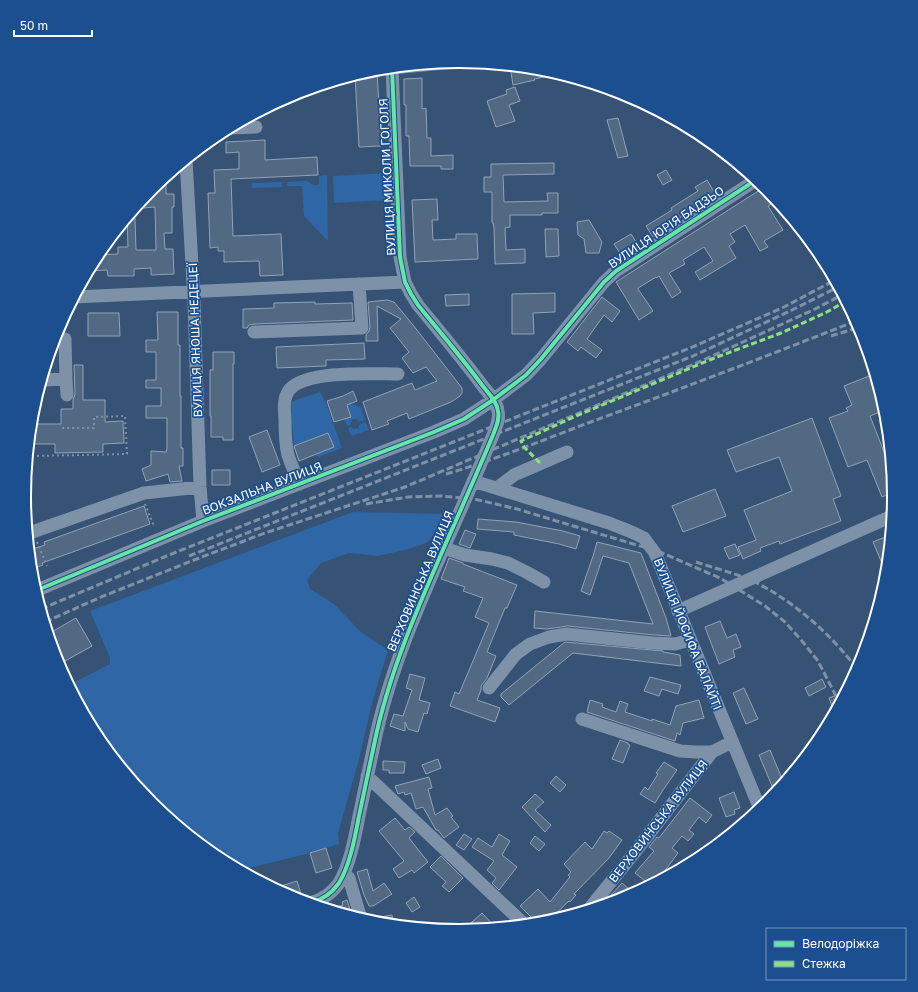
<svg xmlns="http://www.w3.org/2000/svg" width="918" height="992" font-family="'Golos Text',sans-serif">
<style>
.green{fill:#2f66a5}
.building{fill:#526984;stroke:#92a2b6}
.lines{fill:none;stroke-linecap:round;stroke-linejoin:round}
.path{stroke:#7d92a8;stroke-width:2;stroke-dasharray:2 3;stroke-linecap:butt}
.minor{stroke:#7d92a8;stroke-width:13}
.rail{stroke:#7e92a7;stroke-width:3;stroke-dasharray:7 3;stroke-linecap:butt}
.quiet{stroke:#8de07e;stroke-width:3;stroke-dasharray:6 3;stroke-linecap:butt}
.cycleway-casing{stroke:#1b4f8f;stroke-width:6}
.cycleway{stroke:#66e7a1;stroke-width:4}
.labels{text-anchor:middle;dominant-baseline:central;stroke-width:3.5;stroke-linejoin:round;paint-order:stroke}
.street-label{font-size:12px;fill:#fff;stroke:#1b4f8f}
.rim{fill:none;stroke:#fff;stroke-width:2}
</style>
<rect width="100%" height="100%" fill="#365274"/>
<path class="green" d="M388 173 389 200 334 203 333 176Z
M327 175 328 241 304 216 302 186H287V182L307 181 313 185H319V176Z
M282 182V187L252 188V183Z
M320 392 326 403 342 448 319 457 315 455 333 447 328 433 294 446 292 423 291 404 293 401Z
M347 396 351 404 361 407 365 420 359 422 357 419C352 419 350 420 351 425L347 426 344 419 348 407 347 403Z
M366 422 369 430 351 436 348 428 351 427 354 429 358 428 360 424Z
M353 512 450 514 427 543 405 550 378 556 349 553 321 563 307 580 310 589 334 604 361 632 388 650 372 703 359 759 338 833 339 844 310 853 241 870 217 858 151 803 97 737 69 685 110 664V658L90 611Z"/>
<path class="building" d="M510 66 544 69 558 74 534 79 535 80 513 85Z
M374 69H377L381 146 359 147 355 75Z
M422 78V109L426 108 427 138H431V156L453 155V169H441V166H410L409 136H406V105H404V79Z
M515 87 520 101 509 105 515 121 496 127 487 101 507 94 506 90Z
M618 118 628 156 618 158 607 120Z
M265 140V160L317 157 318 175 231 179 233 236 281 234 283 275 260 276 259 261 224 262V251H218V247L210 248 208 193H215L214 170 239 169V152L226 153V142Z
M554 163V174L503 175 504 202 548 201 547 193H558V213H542V215H510V227L505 228 506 250 525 249V263L495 264 494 228 493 223H492V192H484V177H491V164Z
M666 170 672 180 663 185 657 175Z
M707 180 716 195 665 227 666 229 653 237 646 226 672 210 671 208 698 191 695 187Z
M160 182V186L166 185V194H174V207H172V233H164L165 249H173L174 274 151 275V268L134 269V276H108L107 270 89 271 97 255 118 254V247H128L127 218H135L136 250H156L155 207 143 208V199L152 188Z
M763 188 773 203 768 206 783 230 764 241 768 247 760 251 745 225 730 234 735 242 729 246 736 258 700 280 695 272 713 261 704 247 683 260 685 264 669 273 681 292 672 298 659 276 656 278V277L638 288V289L653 311 639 320 616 282 744 200Z
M437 199 438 220H432L433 240 456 239V234H477L478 259 415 262 412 200Z
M589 220 602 242 599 253H586L584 239 578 235 577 222Z
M545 229H558L559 256 546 257Z
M631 234 638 245 621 255 614 244Z
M555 293V312L533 313 534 334H512V294Z
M469 294V305L446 306 445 295Z
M602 297 620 311 612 322 604 315 587 339 602 350 596 358 581 347 578 351 567 342Z
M387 300 394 302 413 325 462 388V393L460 396 451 402 409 419 407 413 387 421 389 424 372 430 363 402 412 383 415 390 437 381 426 367 413 373 402 358 409 352 390 328 401 319 377 306 378 341H366V335L369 331 370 327 368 302Z
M315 302V304L352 303 353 320 254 324 249 325 247 328H243V309L274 308V303Z
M157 312H178V345H180V396H181V448H183V466H179L182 481 170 482 168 474 146 481 142 469 151 465V451L166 452 167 448V418H146V406H161V388H146V380H156V352H146V340H158Z
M88 313H119L120 336H88Z
M364 343 365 359 326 360V366L277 368 276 347Z
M213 352H234V364H233V440H223V437H211V416H210V370H213Z
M74 365H83V400H105V422L123 421 124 443 103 444V452L55 453V444H34V424H61V409H73V400L75 394Z
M874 374 885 410 870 416 891 470 894 492 882 497 867 460 848 467 829 418 848 411 846 408 852 405 844 386Z
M353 391 357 401 347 405 351 417 334 422 327 401 343 396Z
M812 418 841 496 833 499 841 521 780 544 779 541 760 548 761 551 743 559 738 547 756 540 744 510 792 491 779 457 736 472 727 450Z
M267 430 280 465 262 472 249 437Z
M328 433 334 447 299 461 294 446Z
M212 470H230V485H212Z
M715 489 726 516 683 532 672 506Z
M144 506 150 524 42 563 43 565 31 569 29 550 45 545 44 542Z
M478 519 516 522 563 531 580 536 576 549 559 544 514 535V532L477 529Z
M465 530 476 534 470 548 459 544Z
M890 535 886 573 873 542Z
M597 542 641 553 666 618 671 636 654 635 567 626 547 629 534 628 535 611 653 624 629 563 603 556 590 595 581 591 594 553Z
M735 544 740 555 729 559 724 548Z
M449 558 463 563V564L517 585 507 608H505L487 652 496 656 487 678 481 686V690L477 700 500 708 495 722 450 706 455 692 459 694 489 623 475 617 483 598 463 591 465 587 441 579Z
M76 618 92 646 58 665 48 634Z
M720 621 727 638 736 634 741 647 733 650 735 657 719 664 705 627Z
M565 642 663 651V652L680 655 681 666 573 653 509 705 501 697V694Z
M410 674 425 678 419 700 430 703 427 714 424 713 418 732 408 729 405 722V731L390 726 394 714 403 716 412 690 406 688Z
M650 677 681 685 678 694 662 689 659 696 644 691Z
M822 679 826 687 809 696 805 688Z
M744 688 758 719 746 724 733 693Z
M845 692 836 710 834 712 829 698Z
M590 700 603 704 602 707 616 712 620 701 628 704 625 712 652 721V719L670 725 676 706 699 700 704 718 683 723 680 735 677 733 675 741 587 712Z
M620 740 628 743V744L630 745 623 763 612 759Z
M770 750 783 781 772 786 759 755Z
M438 759 441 768 426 774 422 765Z
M383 761 405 762 404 773H389V770H383Z
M664 762 677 770 663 790 655 803 640 794 645 787 648 790 658 774 656 773Z
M556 776 566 785 560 792 550 783Z
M429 777 432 788 428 789 435 815 447 808 453 816 451 817 459 827 444 838 438 830H436L423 807 416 809 411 793 405 795 404 792 398 794 395 786Z
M734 792 740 808 734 810 735 814 726 817 719 798Z
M535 794 544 802 535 810 551 825 545 832 522 807Z
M690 798 712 815 706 823 699 817 689 830 694 834 688 841 682 836 672 848 678 853 664 872 667 876 650 885 635 873 654 851 649 847 657 837 659 838Z
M395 818 405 830 409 827 415 832 409 838 428 862 414 873 412 870 399 878 393 869 404 861 379 831Z
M604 831 607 833 609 831 622 840 609 858 574 894 576 895 570 902 569 901 548 921 537 923 520 906 538 889 550 902 570 877 568 875 571 872 564 864 585 842 592 849Z
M464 834 472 839 464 850 456 845Z
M499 834 510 841 502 855 517 867 499 890 492 883 496 878 487 870 494 861 472 847 478 838 492 847Z
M535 836 545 844 539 851 530 843Z
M326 848 332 868 316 873 310 853Z
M441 856 463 878 449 892 442 886 446 882 430 867Z
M367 869 373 891 384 883 392 894 373 906H369L364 895 357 872Z
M297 881 302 897 296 899 284 893 281 886Z
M622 883 634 893 625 898 617 901 611 895Z
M414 897 420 907 412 912 406 903Z
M347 900 352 916 330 909 343 905 342 902Z
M482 913 495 927 462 931Z
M392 915 393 924 374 923 369 921V919Z"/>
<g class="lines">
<path class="path" d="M32 420 33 456 127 454 125 416 94 417V428H60
M25 489H27L31 521
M145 504 154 526
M37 542 47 566"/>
<path class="minor" d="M392 68 464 61
M230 128 256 127
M186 160 194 301 200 487 203 521
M74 297 405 282
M254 332 362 328 359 284
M66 379 67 395
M42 380 66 379 65 339
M473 481 609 523 634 533 644 538 655 553 760 809
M300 484C296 475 291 465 288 455 285 444 285 431 285 419 284 409 283 397 290 389 308 370 372 374 398 374
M497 488 514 475 567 452
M32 532 144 493 200 487
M444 548 465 555 492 559 508 563 526 572 544 582
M35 591 203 521 434 432 464 419 493 400 526 375 541 359 604 282 616 271 756 180
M678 611 892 516
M489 688 516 654 530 644 549 637 566 634 653 643 675 644 690 640
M582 719 680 751 696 752H712
M367 776 525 925
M344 873 349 878 361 919
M310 903C322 900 332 893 339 883 350 865 355 837 359 816 364 793 369 769 374 745 388 675 417 609 446 543 462 507 478 471 493 435 496 427 500 419 498 411 497 401 488 393 482 385 462 358 440 332 418 305L411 294 405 282 400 257 392 68
M589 909 635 852 712 752 732 742"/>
<path class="rail" d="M831 336 860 327
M446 474C494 460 541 441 588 423 678 390 767 356 856 321
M366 504 408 497 441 496 474 499 517 509 660 552 720 578 765 606 785 622 802 641 818 661 836 696
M189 556 693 356 790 311 838 287
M696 562C714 568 733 573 752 580 757 583 762 586 768 589 802 609 833 637 857 669
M41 609 169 555 690 348 784 307 835 280
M45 622 101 597 194 560 265 533 405 487 699 362 813 310 842 295"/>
<path class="quiet" d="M540 463 524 447 521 441 576 416 712 359 781 333 827 312 846 301"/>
<defs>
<path id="cycleway" d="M35 591 203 521 434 432 464 419 493 400 526 375 541 359 604 282 616 271 756 180
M310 903C322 900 332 893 339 883 350 865 355 837 359 816 364 793 369 769 374 745 388 675 417 609 446 543 462 507 478 471 493 435 496 427 500 419 498 411 497 401 488 393 482 385 462 358 440 332 418 305L411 294 405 282 400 257 392 68"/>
</defs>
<use href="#cycleway" class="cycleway-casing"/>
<use href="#cycleway" class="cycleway"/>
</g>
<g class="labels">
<g class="street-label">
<text transform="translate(387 177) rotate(-93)">ВУЛИЦЯ МИКОЛИ ГОГОЛЯ</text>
<text transform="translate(666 227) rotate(-34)">ВУЛИЦЯ ЮРІЯ БАДЗЬО</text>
<text transform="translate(195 340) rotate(-92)">ВУЛИЦЯ ЯНОША НЕДЕЦЕЇ</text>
<text transform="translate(262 488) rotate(-21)">ВОКЗАЛЬНА ВУЛИЦЯ</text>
<text transform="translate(420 581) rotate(-67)">ВЕРХОВИНСЬКА ВУЛИЦЯ</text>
<text transform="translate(688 634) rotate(68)">ВУЛИЦЯ ЙОСИФА БАЛАЙТІ</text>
<text transform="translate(658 821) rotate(-52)">ВЕРХОВИНСЬКА ВУЛИЦЯ</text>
</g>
</g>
<path d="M0 0H918V992H0ZM31 496a428 428 0 1 1 856 0a428 428 0 1 1-856 0Z" fill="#1b4f8f" fill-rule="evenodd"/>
<path class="rim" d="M31 496a428 428 0 1 1 856 0a428 428 0 1 1-856 0Z"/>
<rect x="766" y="928" width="140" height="52" fill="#1b4f8f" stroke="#7695bc"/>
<rect x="774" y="941" width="20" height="6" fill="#66e7a1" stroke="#7695bc"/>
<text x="802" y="948" font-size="12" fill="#ffffff">Велодоріжка</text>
<rect x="774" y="961" width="20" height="6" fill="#8de07e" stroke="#7695bc"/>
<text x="802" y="968" font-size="12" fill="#ffffff">Стежка</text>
<path d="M14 30v6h78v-6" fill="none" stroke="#ffffff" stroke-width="2"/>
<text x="20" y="30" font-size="12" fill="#ffffff" stroke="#1b4f8f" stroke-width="3" paint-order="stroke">50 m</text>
</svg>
